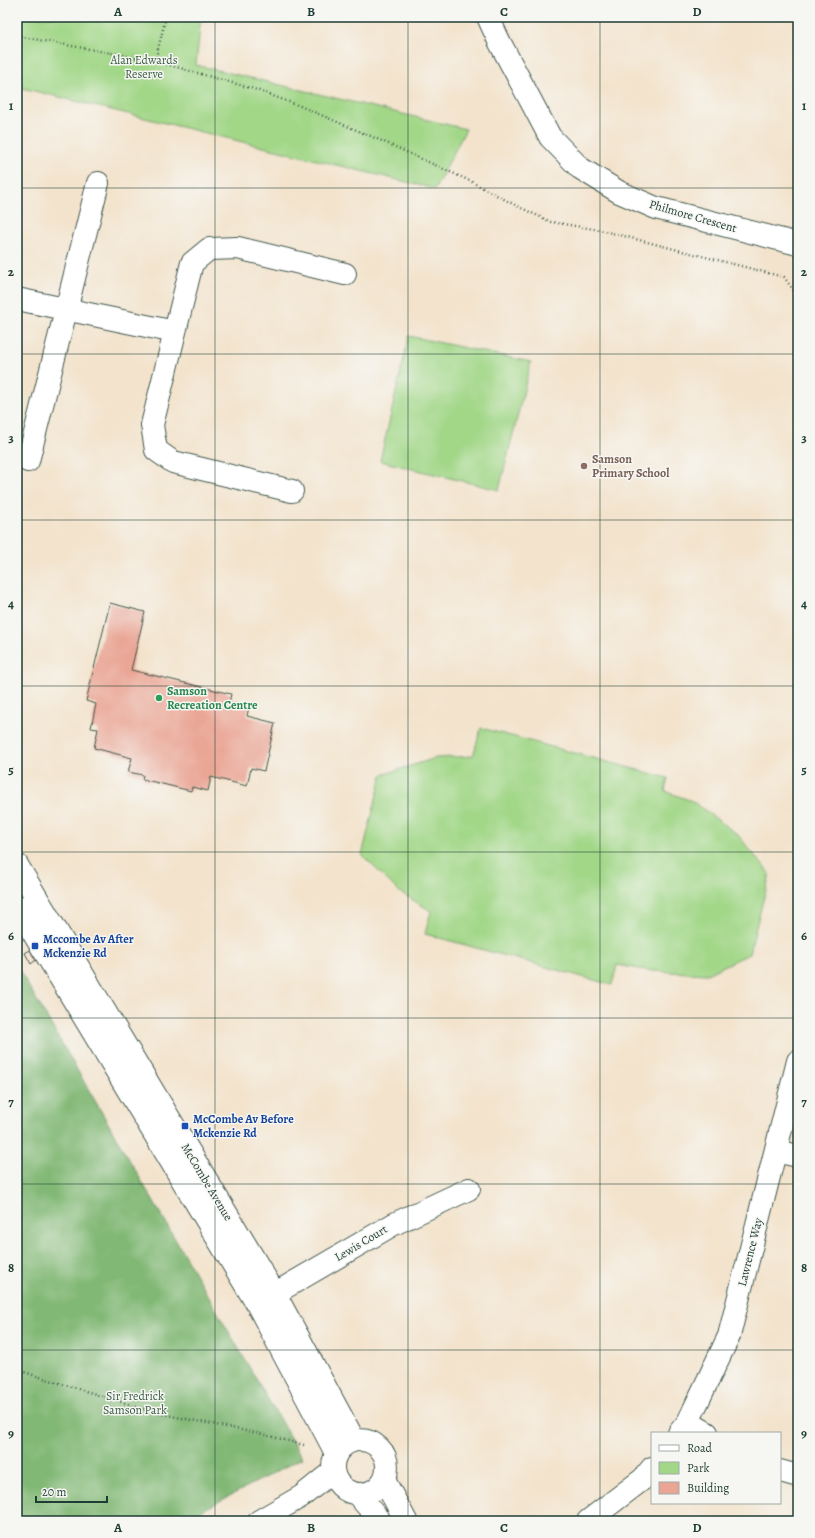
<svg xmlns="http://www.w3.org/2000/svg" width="815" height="1538" font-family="Alegreya,serif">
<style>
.green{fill:#a2d788;stroke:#608a5e}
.forest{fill:#81b874;stroke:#507a54}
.building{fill:#eaa695}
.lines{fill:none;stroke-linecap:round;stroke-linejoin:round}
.minor-casing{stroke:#3f564b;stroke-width:24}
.path{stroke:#3f564b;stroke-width:2.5;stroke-dasharray:1 3;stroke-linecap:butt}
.minor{stroke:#fff;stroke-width:22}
.grid{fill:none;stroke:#1f3d34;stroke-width:1;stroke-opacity:0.55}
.education-dot{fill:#8d6e63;stroke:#f6f6f2;stroke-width:1.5}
.leisure-dot{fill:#2e9e5b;stroke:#f6f6f2;stroke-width:1.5}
.transit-dot{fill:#1a4fb4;stroke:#f6f6f2;stroke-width:1.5}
.labels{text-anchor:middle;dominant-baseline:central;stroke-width:3;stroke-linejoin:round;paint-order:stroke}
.park-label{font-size:12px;fill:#395c45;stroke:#f6f6f2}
.street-label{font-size:12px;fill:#1f3d34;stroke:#f6f6f2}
.education-label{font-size:12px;font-weight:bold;fill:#785e54;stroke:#f6f6f2;text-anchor:start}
.leisure-label{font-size:12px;font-weight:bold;fill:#27864d;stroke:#f6f6f2;text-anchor:start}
.transit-label{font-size:12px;font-weight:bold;fill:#164399;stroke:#f6f6f2;text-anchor:start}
.neatline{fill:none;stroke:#1f3d34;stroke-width:1.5}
.grid-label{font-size:13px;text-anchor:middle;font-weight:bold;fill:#1f3d34}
</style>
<rect width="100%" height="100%" fill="#f6f6f2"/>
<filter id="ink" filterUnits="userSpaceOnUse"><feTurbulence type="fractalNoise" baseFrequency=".025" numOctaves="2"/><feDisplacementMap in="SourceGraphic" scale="8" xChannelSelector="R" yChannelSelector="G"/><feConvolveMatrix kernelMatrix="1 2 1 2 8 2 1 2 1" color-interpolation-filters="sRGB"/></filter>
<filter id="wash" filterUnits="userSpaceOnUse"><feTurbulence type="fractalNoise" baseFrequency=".012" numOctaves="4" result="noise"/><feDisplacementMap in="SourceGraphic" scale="16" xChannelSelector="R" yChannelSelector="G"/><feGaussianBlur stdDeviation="0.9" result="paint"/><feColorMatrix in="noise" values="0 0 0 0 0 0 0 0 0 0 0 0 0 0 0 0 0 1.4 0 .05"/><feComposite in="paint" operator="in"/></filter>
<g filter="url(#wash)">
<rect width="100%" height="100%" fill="#f3e3cc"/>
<path class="green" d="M17 17H201L196 65 466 129 435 189 22 88Z
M409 336 531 362 499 490 380 461Z
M481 728 668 778 665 791 692 801 737 834 770 874 749 954 707 974 652 971 617 965 612 985 425 934 431 911 398 891 362 855 382 775 436 758 473 756Z"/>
<path class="forest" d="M17 966 302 1458 182 1521H17Z"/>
<g id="blocks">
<path class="building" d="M110 603 145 612 131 670 231 694 229 703 249 707 247 716 275 723 264 771 251 768 247 786 211 777 208 791 192 787 191 791 142 779 143 775 128 772 132 758 94 748 98 729 91 728 96 704 86 701Z
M30 950 36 960 31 964 25 953Z"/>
</g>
</g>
<g filter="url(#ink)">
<use href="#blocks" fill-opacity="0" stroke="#3f564b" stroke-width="1"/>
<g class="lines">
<defs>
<path id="minor" d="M488 17 499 41 550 137 580 168 619 192 656 208 798 244
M17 299 175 332
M28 461 98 183
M292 491 173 462 156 450 152 425 192 263 209 249 238 248 345 274
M17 865 275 1294 354 1440
M17 906 257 1304 336 1453
M776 1151 798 1156
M262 1301 394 1224 469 1189
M688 1422 707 1433
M679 1433 688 1422 729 1336 798 1061
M333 1467a27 27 0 1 1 54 0a27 27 0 1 1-54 0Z
M780 1471 798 1476
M384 1480 406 1521
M357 1494 380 1521
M259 1521 302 1496 333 1471
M588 1521 643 1479 652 1468"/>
</defs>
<use href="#minor" class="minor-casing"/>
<path class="path" d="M17 36 155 61 254 89 300 106 382 141 468 180 517 206 551 222 600 230 784 277 796 294 798 293
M155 61 166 17
M17 1370 157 1413 261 1434 304 1445"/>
<use href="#minor" class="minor"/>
</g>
</g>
<path class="grid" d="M215 17V1521M408 17V1521M600 17V1521M17 188H798M17 354H798M17 520H798M17 686H798M17 852H798M17 1018H798M17 1184H798M17 1350H798"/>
<circle class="education-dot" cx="584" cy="466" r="4"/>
<circle class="leisure-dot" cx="159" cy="698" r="4"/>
<g class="transit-dot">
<rect x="31" y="942" width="8" height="8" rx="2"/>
<rect x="181" y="1122" width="8" height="8" rx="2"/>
</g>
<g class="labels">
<g class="park-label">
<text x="144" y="60">Alan Edwards<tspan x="144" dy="14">Reserve</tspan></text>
<text x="135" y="1396">Sir Fredrick<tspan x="135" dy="14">Samson Park</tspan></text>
</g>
<g class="street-label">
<text transform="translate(693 216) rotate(16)">Philmore Crescent</text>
<text transform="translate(207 1182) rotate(59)">McCombe Avenue</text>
<text transform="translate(361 1243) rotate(-31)">Lewis Court</text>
<text transform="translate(750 1252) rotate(-76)">Lawrence Way</text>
</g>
<g class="education-label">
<text x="592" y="459">Samson<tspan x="592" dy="14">Primary School</tspan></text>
</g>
<g class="leisure-label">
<text x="167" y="691">Samson<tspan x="167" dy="14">Recreation Centre</tspan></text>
</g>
<g class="transit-label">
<text x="43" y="939">Mccombe Av After<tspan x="43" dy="14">Mckenzie Rd</tspan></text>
<text x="193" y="1119">McCombe Av Before<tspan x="193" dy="14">Mckenzie Rd</tspan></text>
</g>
</g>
<rect width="815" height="1538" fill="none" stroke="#f6f6f2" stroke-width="44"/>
<rect x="651" y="1432" width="130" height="72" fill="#f6f6f2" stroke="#a0aca6"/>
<rect x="659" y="1445" width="20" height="6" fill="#ffffff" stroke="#a0aca6"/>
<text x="687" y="1452" font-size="12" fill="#1f3d34">Road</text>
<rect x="659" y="1462" width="20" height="12" fill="#a2d788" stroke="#a0aca6"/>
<text x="687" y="1472" font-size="12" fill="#1f3d34">Park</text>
<rect x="659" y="1482" width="20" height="12" fill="#eaa695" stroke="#a0aca6"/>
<text x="687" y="1492" font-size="12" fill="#1f3d34">Building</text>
<path d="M36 1496v6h71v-6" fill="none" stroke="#1f3d34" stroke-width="2"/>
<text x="42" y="1496" font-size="12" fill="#1f3d34" stroke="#f6f6f2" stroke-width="3" paint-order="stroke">20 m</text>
<rect x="22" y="22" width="771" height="1494" class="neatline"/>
<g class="grid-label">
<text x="118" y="16">A</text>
<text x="311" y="16">B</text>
<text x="504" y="16">C</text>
<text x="697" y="16">D</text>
<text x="11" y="110">1</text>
<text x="804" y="110">1</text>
<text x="11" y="276">2</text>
<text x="804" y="276">2</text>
<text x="11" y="442">3</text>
<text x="804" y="442">3</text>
<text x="11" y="608">4</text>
<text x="804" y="608">4</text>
<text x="11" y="774">5</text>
<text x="804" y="774">5</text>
<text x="11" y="940">6</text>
<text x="804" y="940">6</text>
<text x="11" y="1106">7</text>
<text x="804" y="1106">7</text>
<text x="11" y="1272">8</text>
<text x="804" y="1272">8</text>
<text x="11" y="1438">9</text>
<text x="804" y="1438">9</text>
<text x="118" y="1532">A</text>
<text x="311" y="1532">B</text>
<text x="504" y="1532">C</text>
<text x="697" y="1532">D</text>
</g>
</svg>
